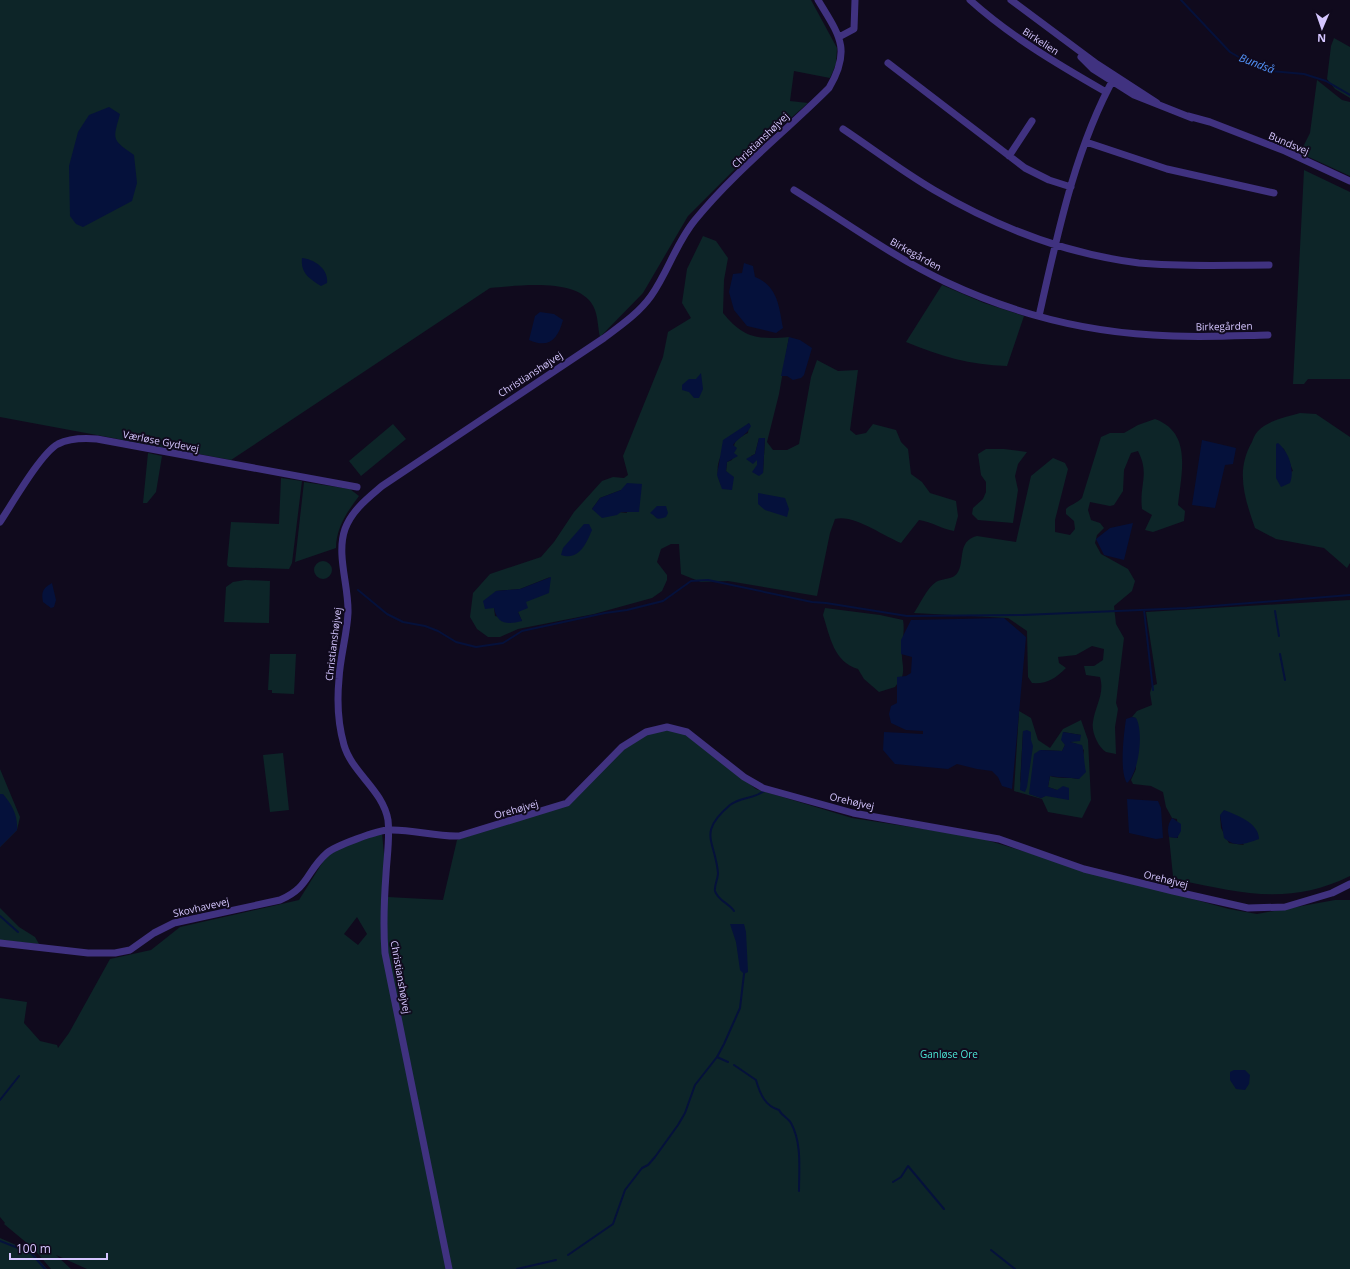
<svg xmlns="http://www.w3.org/2000/svg" width="1350" height="1269" font-family="'Open Sans',sans-serif">
<style>
.green{fill:#0d2528;fill-rule:evenodd}
.water{fill:#05113b}
.lines{fill:none;stroke-linecap:round;stroke-linejoin:round}
.stream{stroke:#05113b;stroke-width:2}
.minor{stroke:#403280;stroke-width:7}
.labels{text-anchor:middle;dominant-baseline:central;stroke-width:4;stroke-linejoin:round;paint-order:stroke}
.street-label{font-size:10px;fill:#d5c6ff;stroke:#100a1d}
.park-label{font-size:10px;fill:#4be6d6;stroke:#100a1d}
.water-label{font-size:11px;font-style:italic;fill:#5497ff;stroke:#100a1d}
</style>
<rect width="100%" height="100%" fill="#100a1d"/>
<path class="green" d="M0 0H811L837 48 836 64 830 78 794 71 790 101 808 103 753 151 688 216 643 293 600 337C598 329 598 318 595 310 583 276 518 286 490 288L231 460 0 417Z
M1334 38 1350 47V98L1335 89 1327 79 1331 46Z
M1317 80 1342 100 1350 102V176L1300 153 1310 133Z
M1304 170 1350 192V379H1308L1304 384H1293Z
M703 236 716 241 728 258 724 280 723 313C743 338 758 340 789 337L779 394 767 442 773 450H787L799 444 811 377 817 360 838 371 858 370 850 430 856 435 866 433 873 424 896 430 901 442 908 449 911 474 922 482 930 493 956 501 958 516 954 531C942 529 932 522 919 520L901 543C883 536 854 514 835 519L830 533 817 596 728 581 701 582 681 574 679 544H671L661 549 657 562 667 575V580L662 591 652 598 594 614 518 629 500 637H488L477 629 470 617 473 593 490 574 541 557 554 542 574 512 602 481 613 477 624 478 628 475 623 456 663 357 668 332 691 318 682 303 687 269ZM749 423 748 433C730 442 736 443 732 460L727 462 726 471 729 475 721 485C709 457 732 442 749 423ZM759 438H765L763 473 757 465V459L751 456 755 454ZM621 490 627 513 592 509 600 498ZM550 577 525 602 518 612 522 621 495 616 494 608 496 591 520 589Z
M942 285 984 303 1024 316 1007 366C970 365 940 356 906 342Z
M1300 413 1316 414 1350 437V563L1347 568 1324 548 1276 539 1255 528C1245 499 1235 471 1252 442 1253 439 1255 434 1258 431 1268 420 1287 417 1300 413ZM1276 444 1284 449 1293 471 1276 478Z
M1155 419C1193 433 1181 474 1178 505L1185 511 1184 521 1153 532 1145 530 1152 515 1142 509C1139 485 1150 474 1138 451L1131 453 1124 470 1123 491 1114 505 1110 506 1090 502 1088 510 1091 520 1100 523 1104 528 1097 535 1095 543 1101 554 1128 569 1135 581 1132 591 1114 606 1116 624 1124 638 1116 703 1118 709 1115 727 1116 754C1113 753 1109 753 1106 752 1098 747 1091 731 1093 722 1095 706 1105 694 1100 677L1086 675 1084 666H1094L1103 660 1104 649 1092 646 1076 655 1058 657 1059 663 1066 668C1055 679 1047 684 1032 683L1028 677 1027 631 1008 618 914 613C920 604 927 588 936 582 942 578 954 580 958 572 965 560 957 541 977 536L1016 542 1031 476 1053 458 1065 463 1068 469 1055 520V532L1070 535 1075 529 1074 521 1066 514V509C1071 504 1076 504 1082 498L1101 437 1110 433H1124L1138 425Z
M393 424 406 439 361 476 349 461Z
M986 449H1004L1027 452 1018 464 1015 476 1018 490 1013 523 978 520 972 514 973 508 983 499 986 492V482L981 475 978 454Z
M148 453 162 456 156 492 147 503H143Z
M281 478 302 481 292 563 289 569 229 567 227 565 231 522 279 524Z
M304 482 350 489 359 496C347 512 336 528 336 548L295 562Z
M314 570a9 9 0 1 1 18 0a9 9 0 1 1-18 0Z
M245 580 270 581 269 623 224 622 226 587 233 582Z
M1350 600V876C1289 906 1241 893 1179 880L1173 876 1169 837 1178 838 1177 819 1172 818 1166 807 1163 792 1151 786 1133 784 1131 780 1136 769V718L1132 717 1137 711 1152 705 1150 693 1152 686 1157 684 1146 612ZM1220 815 1244 845 1229 843 1221 828Z
M825 608 880 615 903 620C905 631 902 641 902 652 901 660 905 668 902 677 901 680 897 684 895 687L879 692 864 679 858 669C834 662 830 637 823 615Z
M270 654H296L294 694 272 693V690H268Z
M1019 711 1031 718 1038 740 1050 748 1063 729 1081 720 1088 740 1091 800 1082 818 1048 812 1042 799 1014 791ZM1023 731 1031 733 1020 784ZM1063 732 1081 735 1070 742 1077 744 1084 750 1079 779C1069 777 1060 779 1050 776L1048 787 1057 790 1041 798 1030 794 1041 750 1062 751 1065 745Z
M669 729 686 733 756 789 852 818 976 837 1073 866 1229 909 1257 914 1335 900H1350V1269H87L56 1255 71 1269H51L34 1249 4 1224 5 1223 0 1217V998L27 1002 24 1023 40 1041 57 1045 58 1048 69 1033 110 959 151 950 180 927 299 900 329 852 382 833 388 897 443 900 457 840 572 801 623 749 652 730ZM357 917 367 934 358 945 344 934Z
M283 753 289 810 270 812 263 755Z
M0 769 20 817 17 830 0 847Z
M0 908 19 927 35 937 39 944 0 940Z
M0 1238 32 1252 47 1269H0Z"/>
<path class="water" d="M109 107 120 114C113 140 111 139 134 155L137 183 132 201 83 227 76 224 70 216 69 166 78 132 89 115Z
M302 258C314 259 329 269 327 283L321 286C310 279 300 273 302 258Z
M744 263 753 266 755 277C778 286 779 307 783 328L776 333 747 326 734 310 729 292 733 274 742 273Z
M540 312 554 314 563 320C558 339 549 349 529 340L535 316Z
M789 337 800 340 812 348 804 375 801 378 793 380 787 376H781Z
M701 373 703 389 699 398H694L689 392 682 390V385L689 379H696Z
M749 423 751 426C747 435 739 437 733 445L737 448 734 453 738 456 727 462 726 471 734 477 732 490 722 489 717 475 723 440Z
M759 438H765L763 473 759 476 752 472 757 465V460L753 464 746 459 755 454Z
M1202 440 1236 448 1233 464 1225 465 1215 508 1192 505Z
M1278 443C1289 452 1295 470 1290 483L1281 487 1276 478V444Z
M627 483 642 484 639 512H621L617 515 602 518 592 509 600 498 621 490Z
M758 493 785 498 789 509 787 517 765 510 758 504Z
M657 506H666L668 513 666 517C654 521 658 517 650 513Z
M1133 523 1124 560 1104 555 1096 539 1110 528Z
M584 524H589L592 530C586 544 579 561 561 555L563 548Z
M551 577 549 593 526 602 528 608 518 612 522 621C507 625 497 624 494 608L485 609 483 601 496 591 520 589Z
M52 583 56 600 54 607 51 608 43 602C41 592 43 588 52 583Z
M1004 618 1026 637 1012 789 1002 786 998 777 992 771 977 769 957 764 948 769 895 764 883 750 884 732 923 734V731L906 730 891 723 889 714 891 706 897 703V677L906 676 911 673 912 657 901 654V640L911 620Z
M1132 717 1136 718C1144 731 1139 773 1127 783 1119 771 1124 733 1126 719Z
M1027 730 1031 732V740L1033 746 1027 787 1025 792 1020 790 1023 731Z
M1063 732 1081 735 1080 741 1070 742 1082 745C1084 750 1084 764 1086 772L1079 779C1069 777 1060 778 1050 776L1048 787 1057 790 1063 786 1069 788V800L1046 796 1041 798 1029 794 1034 754 1040 750 1062 751 1065 745 1061 740Z
M0 794H3C12 805 18 815 17 830L0 847Z
M1127 799 1158 801 1161 808 1163 838 1156 839 1129 833Z
M1224 810C1237 815 1259 823 1259 839 1245 844 1236 848 1224 838L1220 815Z
M1172 818 1181 824V831L1177 838 1169 837C1167 829 1168 824 1172 818Z
M730 924H744L746 932 748 972 744 974 740 970 736 942Z
M1234 1070H1245L1250 1075 1249 1084 1245 1090 1236 1089 1230 1080V1072Z"/>
<g class="lines">
<path class="stream" d="M1181 0 1230 52 1256 67 1271 71 1304 74 1326 81 1350 95
M358 590 387 614 403 622 425 626 438 631 456 642 476 647 503 643 522 631 605 613 627 610 663 601 691 581 708 580 812 602 826 603 907 616 1023 615 1187 608 1350 595
M1144 610 1153 690
M1275 611 1279 636
M1280 654 1285 680
M734 911C729 903 718 901 715 891 714 886 718 879 718 873 715 840 697 833 730 805 740 797 754 799 764 791
M0 916 18 932
M717 1057 728 1062
M734 1065 756 1080C760 1094 765 1106 779 1110 782 1116 788 1118 791 1123 802 1143 799 1169 799 1191
M0 1100 19 1076
M893 1182 901 1177 908 1166 944 1209
M0 1241 31 1253 45 1269
M991 1250 1015 1269
M568 1255 613 1224 625 1190 642 1168 648 1165 655 1157 678 1125 685 1113 695 1085 717 1057 724 1044 740 1008 744 974
M517 1269 556 1260"/>
<path class="minor" d="M970 0C1011 37 1059 65 1106 92
M1011 0 1097 64 1157 103
M839 37 854 29 855 0
M1081 57 1093 69 1134 95 1192 118
M888 63 1025 168 1049 180 1071 187
M1188 116 1210 122 1285 151 1350 181
M843 129C873 149 903 172 934 190 997 227 1066 254 1139 263 1182 267 1226 265 1269 265
M1086 142 1167 169 1274 193
M1009 156 1032 121
M794 190C844 221 893 257 946 282 1010 312 1082 331 1153 335 1191 338 1229 336 1268 335
M1039 316C1057 236 1075 148 1115 76
M0 522C12 504 41 453 58 444 70 438 85 438 97 439L357 487
M0 943 88 953H115L130 950 154 933 174 923 280 900C310 887 306 871 327 853 335 846 378 830 389 830 412 829 436 837 459 836L567 803 622 747 646 732 667 727 687 732 744 777 763 788 853 813 999 839 1084 869 1173 891 1248 908 1285 907 1332 893 1350 884
M449 1269 385 953C383 926 384 901 386 874 387 856 390 838 388 820 383 790 352 773 344 745 338 724 337 700 339 679 340 657 347 635 348 613 349 586 336 555 345 529 352 510 368 498 382 486L604 338C620 326 639 313 651 296 668 272 676 243 695 220 733 173 786 131 829 88 852 49 839 35 818 0"/>
</g>
<g class="labels">
<g class="street-label">
<text transform="translate(1041 41) rotate(33)">Birkelien</text>
<text transform="translate(760 140) rotate(-44)">Christianshøjvej</text>
<text transform="translate(1289 143) rotate(23)">Bundsvej</text>
<text transform="translate(916 254) rotate(29)">Birkegården</text>
<text transform="translate(1224 326) rotate(-1)">Birkegården</text>
<text transform="translate(530 374) rotate(-33)">Christianshøjvej</text>
<text transform="translate(161 441) rotate(11)">Værløse Gydevej</text>
<text transform="translate(333 644) rotate(-83)">Christianshøjvej</text>
<text transform="translate(852 801) rotate(13)">Orehøjvej</text>
<text transform="translate(516 809) rotate(-16)">Orehøjvej</text>
<text transform="translate(1166 879) rotate(14)">Orehøjvej</text>
<text transform="translate(201 907) rotate(-13)">Skovhavevej</text>
<text transform="translate(401 977) rotate(80)">Christianshøjvej</text>
</g>
<g class="park-label">
<text x="949" y="1054">Ganløse Ore</text>
</g>
<g class="water-label">
<text transform="translate(1257 63) rotate(21)">Bundså</text>
</g>
</g>
<g transform="translate(1322 28) rotate(182)" stroke="#100a1d" stroke-width="3" paint-order="stroke">
<path d="M0-3L7 15L0 10L-7 15Z" fill="#d5c6ff"/>
<text y="-6" font-size="11" font-weight="bold" text-anchor="middle" fill="#d5c6ff">N</text>
</g>
<path d="M10 1253v6h97v-6" fill="none" stroke="#d5c6ff" stroke-width="2"/>
<text x="16" y="1253" font-size="12" fill="#d5c6ff" stroke="#100a1d" stroke-width="3" paint-order="stroke">100 m</text>
</svg>
